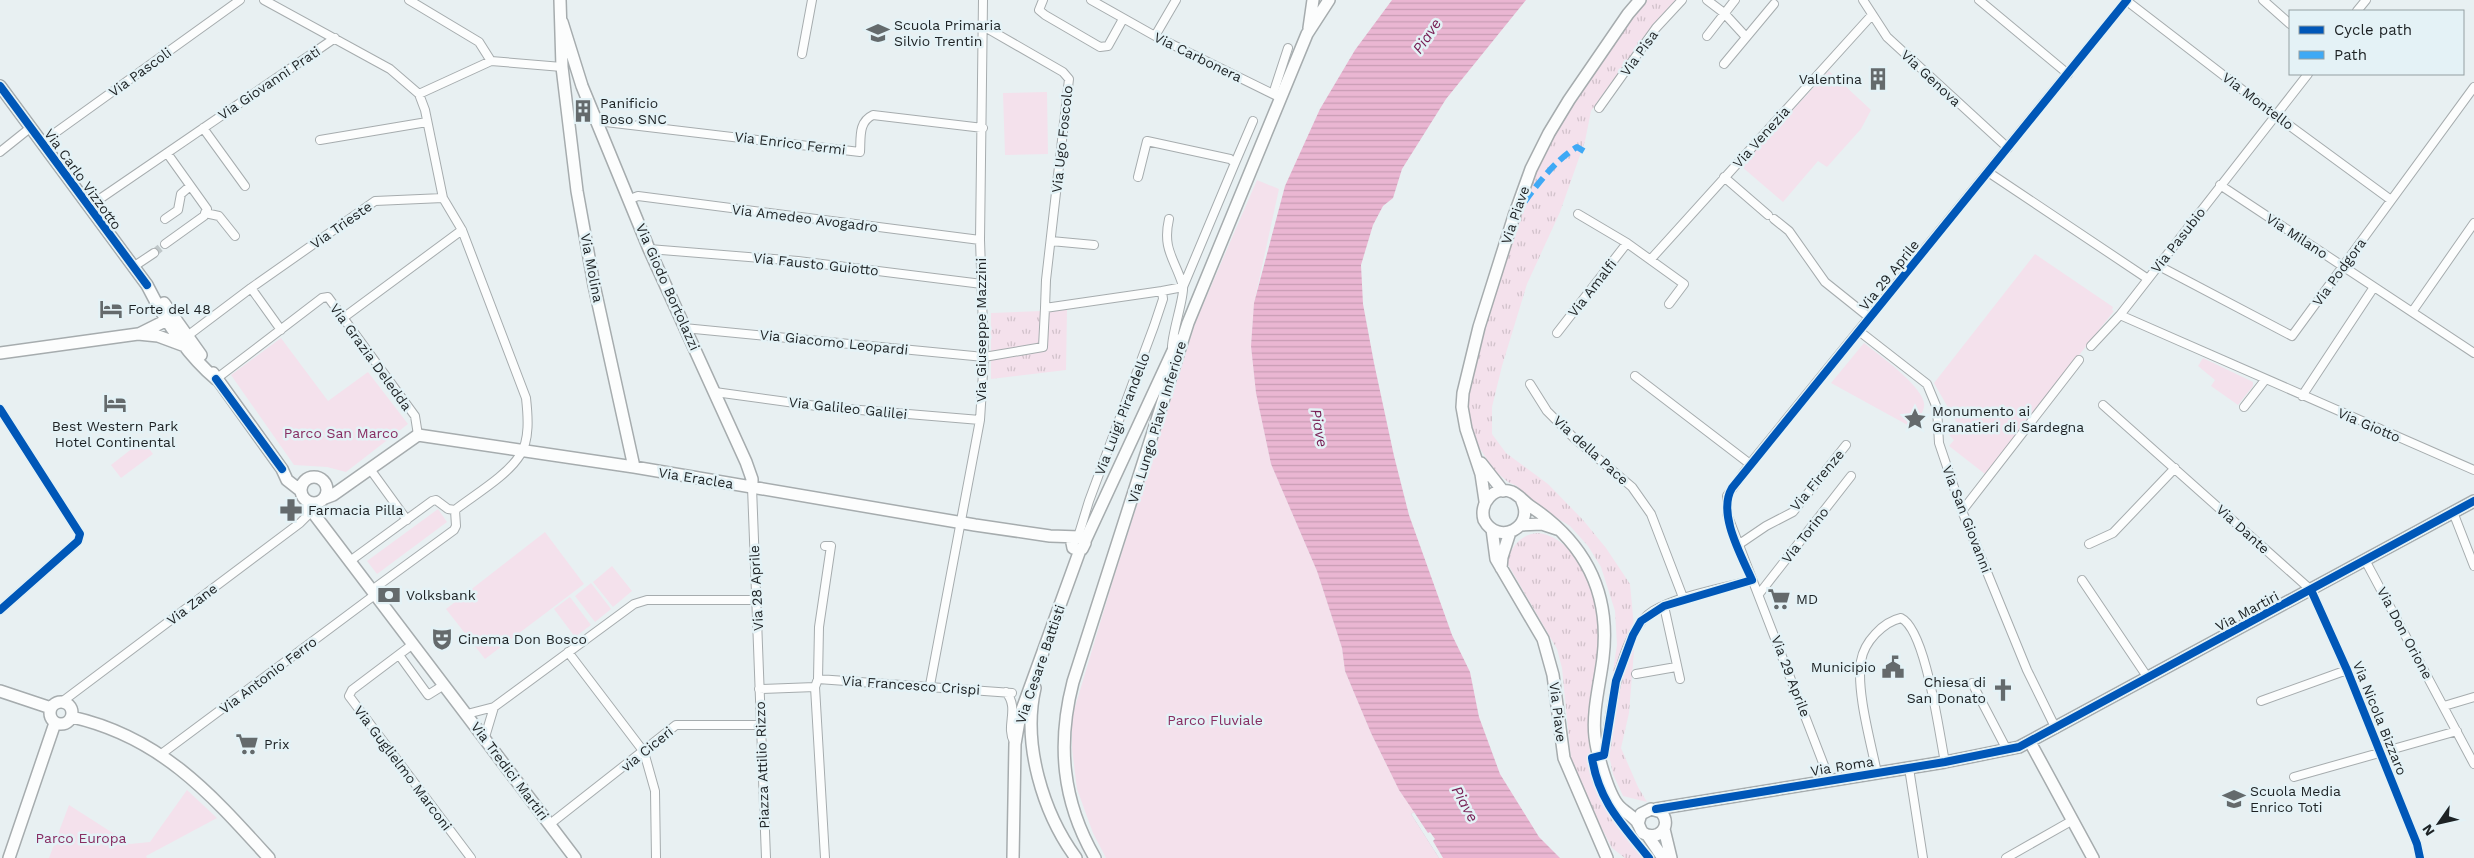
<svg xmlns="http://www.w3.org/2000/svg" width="2474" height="858" font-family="'Work Sans',sans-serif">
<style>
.grass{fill:url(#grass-tufts)}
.park{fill:#f4e1ec}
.water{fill:url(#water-rules)}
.pier{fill:#e8f0f2}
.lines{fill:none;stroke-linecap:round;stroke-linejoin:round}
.street-tunnel{stroke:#bfc7c9;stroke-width:8;stroke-dasharray:8 4;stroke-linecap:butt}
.street-casing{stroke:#a6acae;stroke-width:10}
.secondary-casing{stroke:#a6acae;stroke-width:14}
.street{stroke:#fcfdfd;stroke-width:8}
.secondary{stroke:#fcfdfd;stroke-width:11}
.quiet{stroke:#3fa9f5;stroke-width:6;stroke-dasharray:12 6;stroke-linecap:butt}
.cycleway-casing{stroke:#e4f2f6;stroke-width:11}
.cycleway{stroke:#0057b8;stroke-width:8}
.labels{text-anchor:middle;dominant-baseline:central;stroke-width:5;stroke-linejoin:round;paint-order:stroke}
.poi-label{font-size:14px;fill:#1d2224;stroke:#e4f2f6;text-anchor:start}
.street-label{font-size:14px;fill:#1d2224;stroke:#e4f2f6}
.park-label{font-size:14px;fill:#872d62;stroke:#e4f2f6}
.water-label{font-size:15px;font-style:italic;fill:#771e54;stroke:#e4f2f6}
</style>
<defs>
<pattern id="grass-tufts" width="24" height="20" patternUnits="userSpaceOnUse" patternTransform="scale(1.25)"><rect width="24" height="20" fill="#f4e1ec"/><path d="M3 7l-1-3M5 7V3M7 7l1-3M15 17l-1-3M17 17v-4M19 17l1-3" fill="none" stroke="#d1c1ca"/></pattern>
<pattern id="water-rules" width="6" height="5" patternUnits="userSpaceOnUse" patternTransform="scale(1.25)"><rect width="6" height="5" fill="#eab6d2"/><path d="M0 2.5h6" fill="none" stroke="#c89cb4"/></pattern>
</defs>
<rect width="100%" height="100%" fill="#e8f0f2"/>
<path class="grass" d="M1646 0H1676L1657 20 1591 111 1585 141 1560 212 1527 284 1502 366 1492 407V434L1506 453 1548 484 1583 520 1606 548 1630 584 1635 638 1629 713 1621 748 1638 787 1647 802 1623 796 1613 774 1606 741 1607 709 1617 645 1615 611 1601 567 1588 546 1570 526 1531 502 1517 486 1508 482 1495 471 1474 440 1467 413 1469 385 1493 294 1528 191 1542 157 1578 94 1624 26Z
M1067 310 1066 370 991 379V313Z
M1538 533C1556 535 1570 548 1579 563 1623 634 1580 688 1591 759 1598 796 1625 827 1645 858H1625L1612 848 1589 804 1571 759 1562 668 1557 649 1506 561C1513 546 1521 534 1538 533Z"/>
<path class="park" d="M1829 71 1871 110 1861 129 1827 167 1818 161 1783 202 1741 166Z
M1047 92 1048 154 1005 155 1003 93Z
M1257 180 1279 189 1254 303 1251 346 1256 393 1271 464 1317 571 1342 648 1345 671 1371 733 1399 790 1414 812 1411 814 1439 858H1106L1093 833 1077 789 1072 749V717L1113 580 1196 321Z
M2035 254 2113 307 2112 310 2114 311 1985 474 1949 446 1954 440 1949 435 1958 425 1934 383Z
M281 338 328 401 368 372 408 424 346 472 327 467 294 465 231 375Z
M1864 343C1877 354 1928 389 1924 407 1923 413 1917 421 1913 428L1831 383Z
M2203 358 2253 382V386L2238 405 2211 386 2215 380 2198 366Z
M143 440 153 454 121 478 111 465Z
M438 509 447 522 377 574 367 561Z
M545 532 584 584 485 659 446 609Z
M612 566 632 591 613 607 593 582Z
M591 583 611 609 595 622 575 596Z
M570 597 591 625 575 637 554 609Z
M187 790 217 818 146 856 147 858H49L69 805 130 844 150 842Z"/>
<path class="water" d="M1392 0H1526L1446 99 1402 169 1393 198 1383 206 1373 225 1361 265 1363 304 1374 363 1394 456 1409 515 1452 635 1470 672 1479 717 1500 774 1539 837 1560 858H1439L1411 814 1414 812 1399 790 1371 733 1345 671 1342 648 1317 571 1271 464 1256 393 1251 346 1254 303 1285 186 1320 109 1355 50Z"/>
<path class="pier" d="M1414 812 1428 833 1430 832 1435 839 1433 841 1443 858H1439L1411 814Z"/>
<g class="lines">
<path class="street-tunnel" d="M154 253 165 244"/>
<defs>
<path id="street" d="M264 0 390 69 419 94 425 110 443 198 462 230 526 398C528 416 530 440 520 455 507 476 474 495 455 510
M409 0 479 42 491 61
M1043 0 1039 10 1045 15 1100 47 1108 46 1123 19
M1091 0 1155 36 1281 98
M1707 0 1724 13 1746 37
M1863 0 1887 37 2008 148
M1979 0 2068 74
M2263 0 2290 24
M2127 1 2275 115 2391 200
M2357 11 2366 0
M983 26 1063 72 1069 79 1046 280 1045 308
M1155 36 1176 0
M1707 36 1735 0
M802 54 812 0
M1724 64 1774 4
M2308 74 2120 315 2474 470
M419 94 491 61 562 67
M1273 94 1288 48
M1599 108 1656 28 1682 0
M597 121 860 152C861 138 858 122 873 115L983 128
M203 128 245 186
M320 140 427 122
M41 143 240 0
M0 152 30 128
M1235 163 1253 121
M1988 172 2148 279
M1138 177 1147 141 1230 159 1235 163 1183 287 1162 291
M1724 177 1768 215
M2220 185 2474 353
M630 199 638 196 980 240
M88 207 335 38
M205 213 219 216 235 236
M1578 214 1627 243 1684 284 1669 304
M165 219 178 210 181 194 190 186
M1169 219C1162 250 1175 259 1183 286 1185 295 1172 333 1172 347
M1774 219 1789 231 1825 282 1870 318
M1051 241 1094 245
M165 244 204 216 207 209 167 153
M649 249 798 261 982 284
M1651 259 1871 16
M2159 266 2292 336 2474 87
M133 267 154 253
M251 288 281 330
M2412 312 2474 223
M343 318 462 230
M684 328 984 357 1043 347 1045 308 1162 291 1163 299 1154 326 1089 501 1078 537
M1859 331 1927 384 1937 408 1939 443 1962 511 2027 670 2056 729
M1557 333 1627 243
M190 334 251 288 375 201 443 198
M2091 346 2120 315
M1635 376 1750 464
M216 379 322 298 328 297 415 416 418 435
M1530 384 1547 411 1575 439 1632 487 1651 514 1684 600
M715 392 824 407 980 420
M2302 396 2374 287
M2103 405 2311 590 2347 670 2417 844 2420 858
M2244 407 2265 380
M0 409 80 534 78 541 0 610
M370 469 407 520
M752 487 766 858
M1962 511 2079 360
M2453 512 2474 566
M2089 544 2113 533 2175 468
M1738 545 1766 526 1793 512 1846 445
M2365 560 2474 764
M350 561 432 501 436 500 448 509 455 510 456 526 454 530 372 590
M2082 580 2148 678
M1759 594 1851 476
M1664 606 1680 679
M413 644 352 690 349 696 471 858
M568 652 644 752 655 791 656 858
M399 655 428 695 444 685
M1636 674 1676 667
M818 679 819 627 831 546H825
M1972 683 2007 750
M930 685 980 420 984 357 980 240 983 0
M759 689 815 687
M1006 692C1020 709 1005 725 1014 742
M63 701 300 523 308 515 307 505
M2261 701 2347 670
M2444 706 2474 697
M467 714 494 707 634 604 647 600H757
M485 737 494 707
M1604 754C1610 716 1619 632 1653 611 1677 596 1724 588 1752 580
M160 755 376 594
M1909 768 1923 858
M1877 773C1871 743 1856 691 1861 661 1864 642 1883 622 1901 618 1926 630 1939 733 1945 762
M2294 777 2457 731
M1830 781 1727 514V496L1750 464 2127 0
M550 824 676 725H761
M825 858 815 687 818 679 1012 693
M2006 858 2073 820"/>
<path id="secondary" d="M560 0 562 67 577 191 594 285 634 467
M562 22 582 86 649 249 746 462 752 479V487
M1309 28 1313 0
M0 86 147 285C164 319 186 354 216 379
M164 303 201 355
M139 334 167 320
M0 353 138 334 158 336 185 346
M213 373 282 469 287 480 301 491
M1481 463 1503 491
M301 490a13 13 0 1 1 26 0a13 13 0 1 1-26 0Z
M325 498 333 495 418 435 634 467 975 525 1050 536 1080 537 1085 543 1082 549 1078 550 1073 548 1072 543 1075 538
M1485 501 1481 474 1466 429 1462 407 1463 393 1479 327 1514 216 1531 169 1549 133 1569 100 1628 14 1640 0
M1522 501C1535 528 1498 546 1484 520 1479 503 1494 485 1512 492 1519 495 1524 502 1530 506 1584 542 1611 592 1603 658 1600 683 1592 712 1595 737 1597 754 1608 793 1618 805 1624 812 1633 816 1638 823 1640 827 1640 830 1643 833 1658 842 1673 826 1661 812L1651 809 1641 814 1638 824
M308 502 314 514 575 858
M1521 525 1542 524 1557 529
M1492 529 1496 559 1543 639 1553 675 1564 758 1607 858
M1085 541 1178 340
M1501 568 1502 557 1510 532
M1035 688C1022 744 1043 813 1076 858
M0 691 51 708
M50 713a11 11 0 1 1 22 0a11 11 0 1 1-22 0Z
M72 717C161 737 211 794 269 858
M2030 742 2093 858
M1656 809 1945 762 2019 747 2474 501
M1664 829 1671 858
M1648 836 1663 858
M9 858 55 723
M1013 858 1015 744 1020 715 1080 550
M1095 858C1062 801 1057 744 1073 682L1188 323 1307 34 1329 0"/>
</defs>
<use href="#street" class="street-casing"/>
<use href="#secondary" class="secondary-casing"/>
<use href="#street" class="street"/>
<use href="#secondary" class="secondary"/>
<path class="quiet" d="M1514 216C1532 192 1551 163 1577 147L1587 153"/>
<defs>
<path id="cycleway" d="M0 86 147 285
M216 379 282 469
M0 409 80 534 78 541 0 610
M2311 590 2347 670 2417 844 2420 858
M1656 809 1945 762 2019 747 2474 501
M1649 858C1622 824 1599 802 1592 758L1604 755 1616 681 1633 635 1641 621 1664 606 1752 580C1741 555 1717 513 1732 488L2127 0"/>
</defs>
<use href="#cycleway" class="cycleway-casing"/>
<use href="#cycleway" class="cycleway"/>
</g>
<defs>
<symbol id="school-bare" viewBox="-9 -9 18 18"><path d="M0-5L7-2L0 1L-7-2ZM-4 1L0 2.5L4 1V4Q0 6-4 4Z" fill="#646a6c" stroke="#e4f2f6" stroke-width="2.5" paint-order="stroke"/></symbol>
<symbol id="building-bare" viewBox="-9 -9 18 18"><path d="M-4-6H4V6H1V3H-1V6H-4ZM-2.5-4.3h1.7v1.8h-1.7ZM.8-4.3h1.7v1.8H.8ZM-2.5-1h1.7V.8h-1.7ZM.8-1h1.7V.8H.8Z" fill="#646a6c" stroke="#e4f2f6" stroke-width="2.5" paint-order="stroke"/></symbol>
<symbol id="hotel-bare" viewBox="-9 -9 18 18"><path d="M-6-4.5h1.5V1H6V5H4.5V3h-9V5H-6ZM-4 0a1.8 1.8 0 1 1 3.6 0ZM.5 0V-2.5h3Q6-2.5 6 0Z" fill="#646a6c" stroke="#e4f2f6" stroke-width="2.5" paint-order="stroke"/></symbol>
<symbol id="sight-bare" viewBox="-9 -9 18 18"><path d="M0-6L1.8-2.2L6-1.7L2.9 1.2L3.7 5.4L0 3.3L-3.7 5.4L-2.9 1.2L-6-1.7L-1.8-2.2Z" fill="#646a6c" stroke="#e4f2f6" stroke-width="2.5" paint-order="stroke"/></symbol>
<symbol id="pharmacy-bare" viewBox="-9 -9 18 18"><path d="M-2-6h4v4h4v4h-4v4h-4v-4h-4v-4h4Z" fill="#646a6c" stroke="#e4f2f6" stroke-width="2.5" paint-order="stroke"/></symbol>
<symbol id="bank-bare" viewBox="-9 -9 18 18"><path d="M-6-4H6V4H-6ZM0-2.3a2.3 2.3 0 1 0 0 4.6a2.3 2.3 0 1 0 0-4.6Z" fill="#646a6c" stroke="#e4f2f6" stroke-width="2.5" paint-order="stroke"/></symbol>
<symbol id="supermarket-bare" viewBox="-9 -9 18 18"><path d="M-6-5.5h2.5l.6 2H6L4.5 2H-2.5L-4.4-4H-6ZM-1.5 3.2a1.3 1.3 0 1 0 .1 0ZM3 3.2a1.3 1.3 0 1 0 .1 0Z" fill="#646a6c" stroke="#e4f2f6" stroke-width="2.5" paint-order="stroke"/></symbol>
<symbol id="theatre-bare" viewBox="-9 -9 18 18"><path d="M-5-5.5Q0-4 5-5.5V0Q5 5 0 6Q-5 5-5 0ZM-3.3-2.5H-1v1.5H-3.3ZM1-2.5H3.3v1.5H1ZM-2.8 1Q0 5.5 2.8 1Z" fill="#646a6c" stroke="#e4f2f6" stroke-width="2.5" paint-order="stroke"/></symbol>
<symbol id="civic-bare" viewBox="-9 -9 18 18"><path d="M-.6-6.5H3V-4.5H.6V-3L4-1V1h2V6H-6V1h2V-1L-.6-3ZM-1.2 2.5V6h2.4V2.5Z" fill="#646a6c" stroke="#e4f2f6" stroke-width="2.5" paint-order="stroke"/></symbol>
<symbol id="church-bare" viewBox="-9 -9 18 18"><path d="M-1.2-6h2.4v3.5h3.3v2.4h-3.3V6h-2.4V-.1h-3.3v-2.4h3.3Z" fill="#646a6c" stroke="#e4f2f6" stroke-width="2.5" paint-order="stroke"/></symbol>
</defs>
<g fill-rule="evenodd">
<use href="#school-bare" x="862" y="17" width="32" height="32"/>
<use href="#building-bare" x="1862" y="63" width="32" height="32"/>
<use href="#building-bare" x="567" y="95" width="32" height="32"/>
<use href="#hotel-bare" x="95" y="293" width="32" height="32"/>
<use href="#hotel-bare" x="99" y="387" width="32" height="32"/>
<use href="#sight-bare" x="1899" y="403" width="32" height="32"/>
<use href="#pharmacy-bare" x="275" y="494" width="32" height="32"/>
<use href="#bank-bare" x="373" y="579" width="32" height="32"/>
<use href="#supermarket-bare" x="1763" y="583" width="32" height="32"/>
<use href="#theatre-bare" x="426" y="623" width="32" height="32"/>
<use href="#civic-bare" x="1877" y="651" width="32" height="32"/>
<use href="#church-bare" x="1987" y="674" width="32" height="32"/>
<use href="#supermarket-bare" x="231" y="728" width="32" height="32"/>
<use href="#school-bare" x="2218" y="783" width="32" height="32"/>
</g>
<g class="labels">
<g class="poi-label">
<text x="894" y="25">Scuola Primaria<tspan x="894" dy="16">Silvio Trentin</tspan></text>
<text x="1862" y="79" text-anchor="end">Valentina</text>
<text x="600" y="103">Panificio<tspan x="600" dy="16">Boso SNC</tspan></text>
<text x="128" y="309">Forte del 48</text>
<text x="1932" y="411">Monumento ai<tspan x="1932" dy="16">Granatieri di Sardegna</tspan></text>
<text x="115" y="426" text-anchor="middle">Best Western Park<tspan x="115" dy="16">Hotel Continental</tspan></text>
<text x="308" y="510">Farmacia Pilla</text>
<text x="406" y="595">Volksbank</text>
<text x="1796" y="599">MD</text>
<text x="458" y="639">Cinema Don Bosco</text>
<text x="1876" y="667" text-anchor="end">Municipio</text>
<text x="1986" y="682" text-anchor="end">Chiesa di<tspan x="1986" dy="16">San Donato</tspan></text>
<text x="264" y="744">Prix</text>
<text x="2250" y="791">Scuola Media<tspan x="2250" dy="16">Enrico Toti</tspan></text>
</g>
<g class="street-label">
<text transform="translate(1639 53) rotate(-54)">Via Pisa</text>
<text transform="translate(1198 57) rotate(26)">Via Carbonera</text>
<text transform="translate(140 72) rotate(-36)">Via Pascoli</text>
<text transform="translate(1931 78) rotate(43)">Via Genova</text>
<text transform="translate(269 83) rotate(-34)">Via Giovanni Prati</text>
<text transform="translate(2258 101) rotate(37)">Via Montello</text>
<text transform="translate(1761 137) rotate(-48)">Via Venezia</text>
<text transform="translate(1062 139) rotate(-84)">Via Ugo Foscolo</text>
<text transform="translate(790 143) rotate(7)">Via Enrico Fermi</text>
<text transform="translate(83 179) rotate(54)">Via Carlo Vizzotto</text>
<text transform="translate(1515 215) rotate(-71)">Via Piave</text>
<text transform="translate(805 218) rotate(7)">Via Amedeo Avogadro</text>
<text transform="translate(341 225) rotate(-35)">Via Trieste</text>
<text transform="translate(2297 236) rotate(33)">Via Milano</text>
<text transform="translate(2178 240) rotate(-52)">Via Pasubio</text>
<text transform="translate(816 264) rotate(6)">Via Fausto Guiotto</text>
<text transform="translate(592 268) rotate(79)">Via Molina</text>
<text transform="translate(2339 272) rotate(-54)">Via Podgora</text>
<text transform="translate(1889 275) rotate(-51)">Via 29 Aprile</text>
<text transform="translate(668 287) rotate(66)">Via Giodo Bortolazzi</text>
<text transform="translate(1592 288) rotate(-52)">Via Amalfi</text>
<text transform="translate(981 330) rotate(-90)">Via Giuseppe Mazzini</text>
<text transform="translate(834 342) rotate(6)">Via Giacomo Leopardi</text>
<text transform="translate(371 357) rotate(54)">Via Grazia Deledda</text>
<text transform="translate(848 408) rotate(6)">Via Galileo Galilei</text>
<text transform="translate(1122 414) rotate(-69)">Via Luigi Pirandello</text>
<text transform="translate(1157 422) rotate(-73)">Via Lungo Piave Inferiore</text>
<text transform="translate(2369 425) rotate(23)">Via Giotto</text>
<text transform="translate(1591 450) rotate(42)">Via della Pace</text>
<text transform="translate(696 478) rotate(9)">Via Eraclea</text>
<text transform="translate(1817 480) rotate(-50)">Via Firenze</text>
<text transform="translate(1967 519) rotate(69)">Via San Giovanni</text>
<text transform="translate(2243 529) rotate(42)">Via Dante</text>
<text transform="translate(1805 535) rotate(-52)">Via Torino</text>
<text transform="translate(756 588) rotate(-93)">Via 28 Aprile</text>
<text transform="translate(192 604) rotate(-37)">Via Zane</text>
<text transform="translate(2247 611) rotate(-28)">Via Martiri</text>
<text transform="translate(2405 633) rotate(62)">Via Don Orione</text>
<text transform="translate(1040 664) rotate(-71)">Via Cesare Battisti</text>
<text transform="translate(268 675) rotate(-37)">Via Antonio Ferro</text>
<text transform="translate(1791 676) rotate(69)">Via 29 Aprile</text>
<text transform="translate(911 685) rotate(4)">Via Francesco Crispi</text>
<text transform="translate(1558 712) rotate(83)">Via Piave</text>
<text transform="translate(2380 718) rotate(68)">Via Nicola Bizzaro</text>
<text transform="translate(647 749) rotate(-39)">via Ciceri</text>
<text transform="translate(762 765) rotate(-92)">Piazza Attilio Rizzo</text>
<text transform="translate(1842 766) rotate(-9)">Via Roma</text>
<text transform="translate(403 768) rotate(53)">Via Guglielmo Marconi</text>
<text transform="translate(510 771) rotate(53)">Via Tredici Martiri</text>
</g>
<g class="park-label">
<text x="341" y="433">Parco San Marco</text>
<text x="1215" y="720">Parco Fluviale</text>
<text x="81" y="838">Parco Europa</text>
</g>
<g class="water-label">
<text transform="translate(1427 36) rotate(-56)">Piave</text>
<text transform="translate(1319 428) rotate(79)">Piave</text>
<text transform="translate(1465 804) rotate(61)">Piave</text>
</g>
</g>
<rect x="2289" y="10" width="175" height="65" fill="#e4f2f6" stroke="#949fa2"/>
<rect x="2299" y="26" width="25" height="8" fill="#0057b8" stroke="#949fa2"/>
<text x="2334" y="35" font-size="15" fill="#1d2224">Cycle path</text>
<rect x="2299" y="51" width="25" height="8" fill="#3fa9f5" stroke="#949fa2"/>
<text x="2334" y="60" font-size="15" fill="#1d2224">Path</text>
<g transform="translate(2439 823) rotate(236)" stroke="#e4f2f6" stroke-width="4" paint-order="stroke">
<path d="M0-4L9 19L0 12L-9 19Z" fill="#1d2224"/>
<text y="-8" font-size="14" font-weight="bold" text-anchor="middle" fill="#1d2224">N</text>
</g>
</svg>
